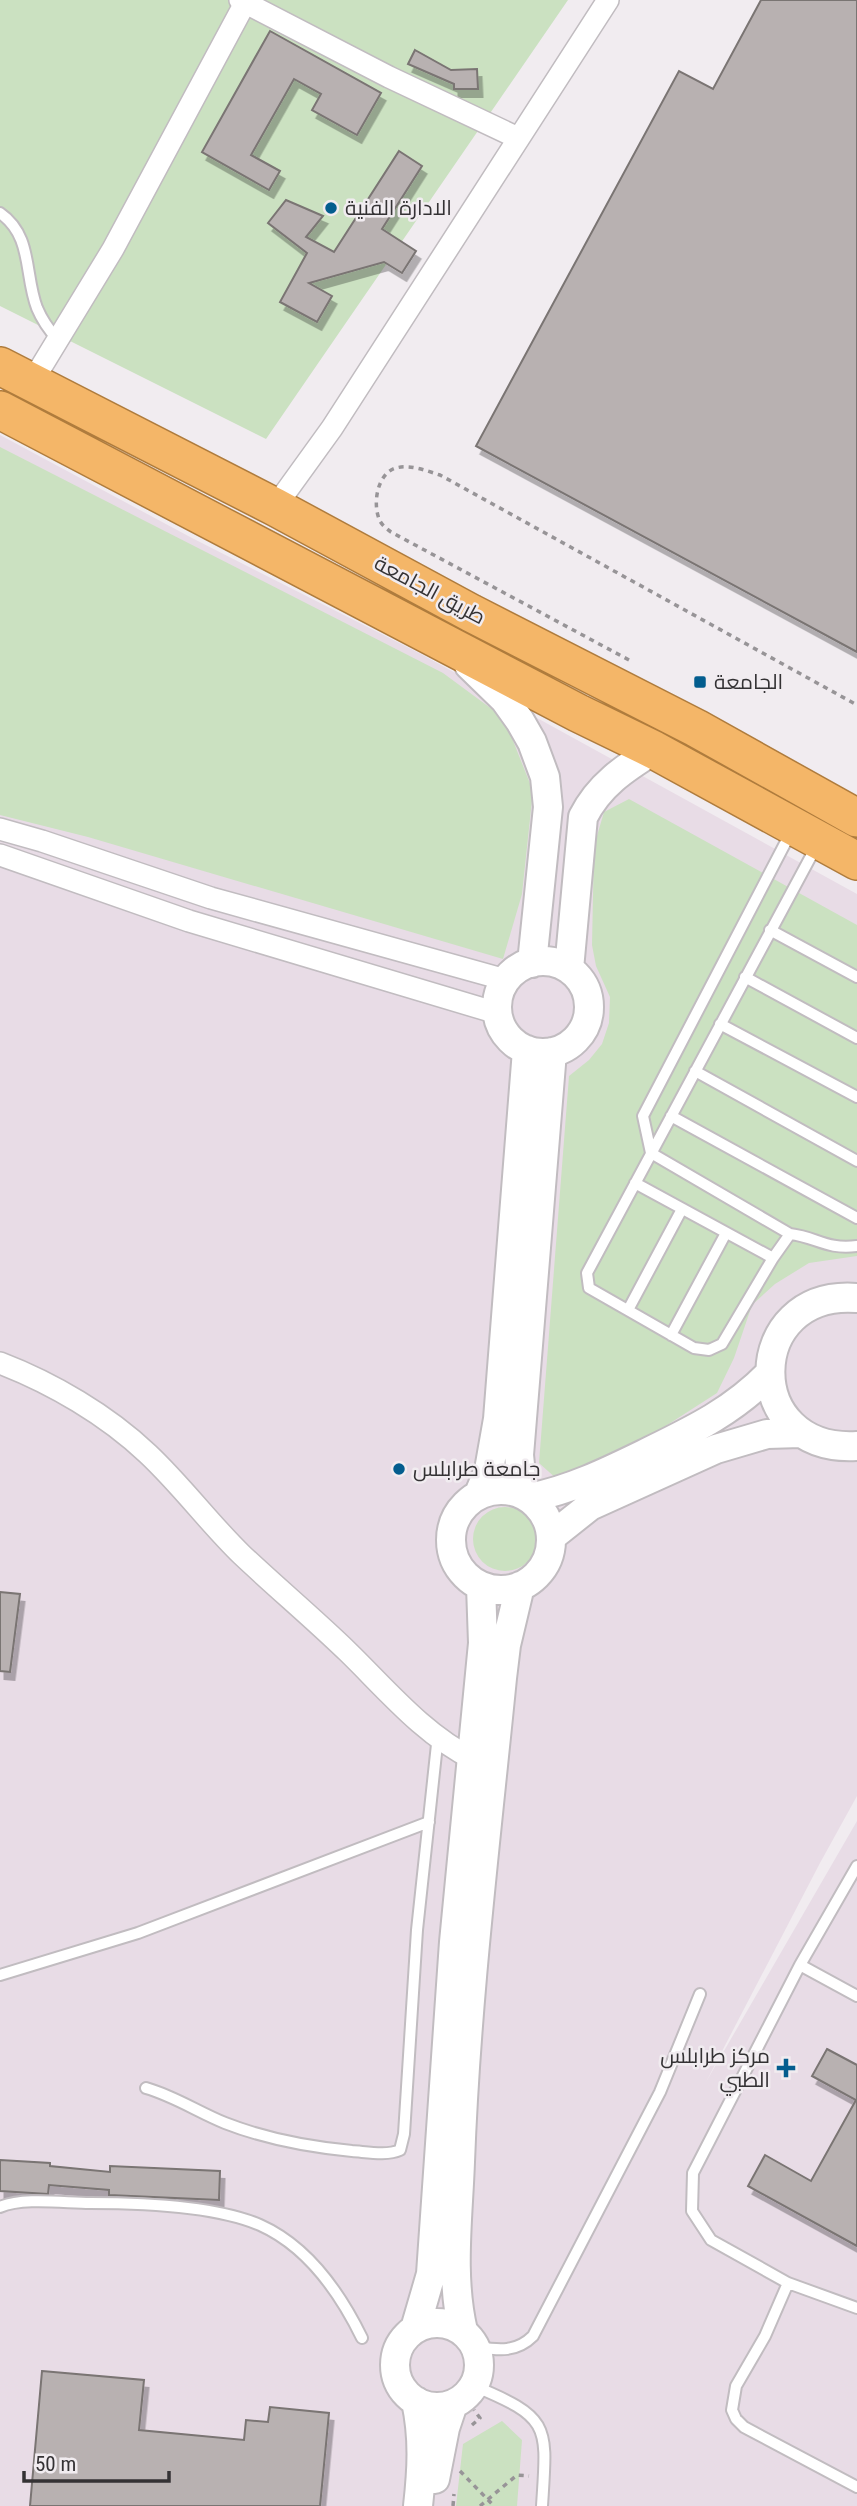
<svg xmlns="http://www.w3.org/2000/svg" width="857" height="2506" font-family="'Roboto Condensed',Cairo,sans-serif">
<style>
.built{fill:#e8dce6}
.green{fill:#cbe1c1}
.building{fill:#b8b1b1;stroke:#7a7473;stroke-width:2;filter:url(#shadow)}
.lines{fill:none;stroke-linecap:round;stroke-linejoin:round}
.service-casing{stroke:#c1bcc0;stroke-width:14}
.minor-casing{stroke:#c1bcc0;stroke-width:24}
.tertiary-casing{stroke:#c1bcc0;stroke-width:32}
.trunk-casing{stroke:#af7c3d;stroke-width:40}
.path{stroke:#979497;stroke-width:3.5;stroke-dasharray:5 5;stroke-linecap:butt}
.service{stroke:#fff;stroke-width:10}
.minor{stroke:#fff;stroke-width:21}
.tertiary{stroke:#fff;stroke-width:28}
.trunk{stroke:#f4b668;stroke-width:37}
.poi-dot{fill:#035d8e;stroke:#f1ecf0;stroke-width:2.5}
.labels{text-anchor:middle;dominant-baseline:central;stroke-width:5;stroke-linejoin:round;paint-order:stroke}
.poi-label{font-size:21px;fill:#343234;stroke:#f1ecf0;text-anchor:start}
.street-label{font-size:21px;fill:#343234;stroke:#f1ecf0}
</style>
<defs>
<filter id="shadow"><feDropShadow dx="4.5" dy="8" stdDeviation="0" flood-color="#0004"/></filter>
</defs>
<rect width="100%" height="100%" fill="#f1ecf0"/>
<path class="built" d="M0 435 192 538 419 653 857 894V1796L820 1863 706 2082 857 1821V2506H0Z"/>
<path class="green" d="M0 0H568L266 439 0 306Z
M0 447 443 673 504 718 533 791 522 894 503 959 88 837 0 815Z
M629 799 857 925V1256L809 1263 775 1284 752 1305 734 1358 717 1393 647 1438 558 1480 539 1463 569 1076 589 1060 602 1044 609 1023 610 997 596 966 592 945 594 846 604 812Z
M473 1539a32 32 0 1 1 64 0a32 32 0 1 1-64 0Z
M502 2421 522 2440 517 2506H456L463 2444Z"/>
<path class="building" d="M761 0H857V652L476 446 679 71 713 89Z
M270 31 381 93 357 135 312 110 321 94 294 79 251 155 280 171 269 190 202 152Z
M415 50 451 70 477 69 478 89H454V84L408 64Z
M399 151 422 166 382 229 416 251 402 273 384 262 309 283 332 296 317 322 280 302 307 253 268 223 286 200 323 216 306 237 334 252Z
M0 1592 20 1594 10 1672 0 1671Z
M827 2049 857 2065V2246L748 2186 765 2155 811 2181 856 2100 812 2076Z
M0 2160 50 2163V2166L110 2172V2166L220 2171 219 2200 109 2195V2190L49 2185 48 2194 0 2191Z
M42 2371 144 2380 139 2430 244 2440 246 2420 268 2422 270 2407 329 2413 320 2506H30Z"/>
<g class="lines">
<defs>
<path id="service" d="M0 213C33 236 24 274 37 308 42 320 49 330 58 340
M817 845 587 1273 589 1288 694 1348 709 1350 722 1344 773 1258 790 1234C817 1237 826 1250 857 1246
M770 930 857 977
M745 977 857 1038
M720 1024 857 1097
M695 1071 857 1161
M671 1116 857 1218
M635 1183 773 1258
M790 1234 651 1153 643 1116 791 832
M628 1310 682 1209
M671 1335 726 1233
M857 1866 800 1965 693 2173 692 2211 711 2240 788 2283 857 2308
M800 1965 857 1996
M0 1975 138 1933 429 1822
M146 2088C174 2096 198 2112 225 2123 266 2139 309 2147 352 2151 367 2152 387 2156 400 2150L404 2134 417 1930 438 1735
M0 2207C23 2197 65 2203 90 2203 138 2203 216 2206 260 2225 307 2246 340 2293 362 2338
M788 2283 765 2336 736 2386 732 2410 736 2419 744 2427 857 2487
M476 2347C498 2350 516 2353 533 2336L660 2092 700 1994
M474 2386C552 2418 547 2426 542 2506"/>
<path id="minor" d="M240 0 389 77 518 138
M32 382 113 249 245 3
M275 507 332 428 608 0
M0 829 42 841 211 898 506 980
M0 855 189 921 497 1013
M0 1363C52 1383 107 1415 148 1454 182 1486 209 1523 242 1555 277 1588 314 1619 348 1652 386 1689 424 1735 473 1759"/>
<path id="tertiary" d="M469 665 505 700 520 721 532 742 545 777 548 807 532 963
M497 1007a46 46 0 1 1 92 0a46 46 0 1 1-92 0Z
M569 969 583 817C599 785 625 768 654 750
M857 1298C743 1289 740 1453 857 1446
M451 1540a50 50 0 1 1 100 0a50 50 0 1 1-100 0Z
M479 1494 489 1470 498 1419 527 1050
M523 1494 519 1455 552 1052
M529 1498C570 1490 607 1472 644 1454 691 1431 732 1412 769 1374
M551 1537 590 1506 716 1449 767 1434 801 1433
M395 2365a42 42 0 1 1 84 0a42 42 0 1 1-84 0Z
M415 2329 431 2274 454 1942 483 1643 481 1586
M463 2331C450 2276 458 2218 460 2162 466 2000 486 1839 502 1678L506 1645 520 1586
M416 2401C424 2438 422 2470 418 2506
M435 2479 445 2428 453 2404"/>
<path id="trunk" d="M0 366 275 507 471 613 696 728 857 818
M0 410 578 713 654 750 857 861"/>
</defs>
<use href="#service" class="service-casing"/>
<use href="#minor" class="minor-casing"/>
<use href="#tertiary" class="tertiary-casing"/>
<use href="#trunk" class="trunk-casing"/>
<path class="path" d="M629 660 391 532C387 529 382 525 380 521 372 505 377 473 396 468 410 464 427 471 440 475L857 705
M472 2425 480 2418 474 2410
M460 2471 494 2506
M453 2506 454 2494
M480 2506 517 2475 529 2476"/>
<use href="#service" class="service"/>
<use href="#minor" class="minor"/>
<use href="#tertiary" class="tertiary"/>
<use href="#trunk" class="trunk"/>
</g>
<g class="poi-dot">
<circle cx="331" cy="208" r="7"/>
<rect x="693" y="675" width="14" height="14" rx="3.5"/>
<circle cx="399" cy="1469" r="7"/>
<path d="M782.5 2057.5h7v7h7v7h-7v7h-7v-7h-7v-7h7z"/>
</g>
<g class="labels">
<g class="poi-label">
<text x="345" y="208">الادارة الفنية</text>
<text x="714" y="682">الجامعة</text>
<text x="413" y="1469">جامعة طرابلس</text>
<text x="770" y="2056" text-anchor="end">مركز طرابلس<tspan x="770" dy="24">الطبي</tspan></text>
</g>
<g class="street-label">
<text transform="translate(430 590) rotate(28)">طريق الجامعة</text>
</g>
</g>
<path d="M24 2471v10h145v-10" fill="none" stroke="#343234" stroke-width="3.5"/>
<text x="35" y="2471" font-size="21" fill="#343234" stroke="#f1ecf0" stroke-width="5" paint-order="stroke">50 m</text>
</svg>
